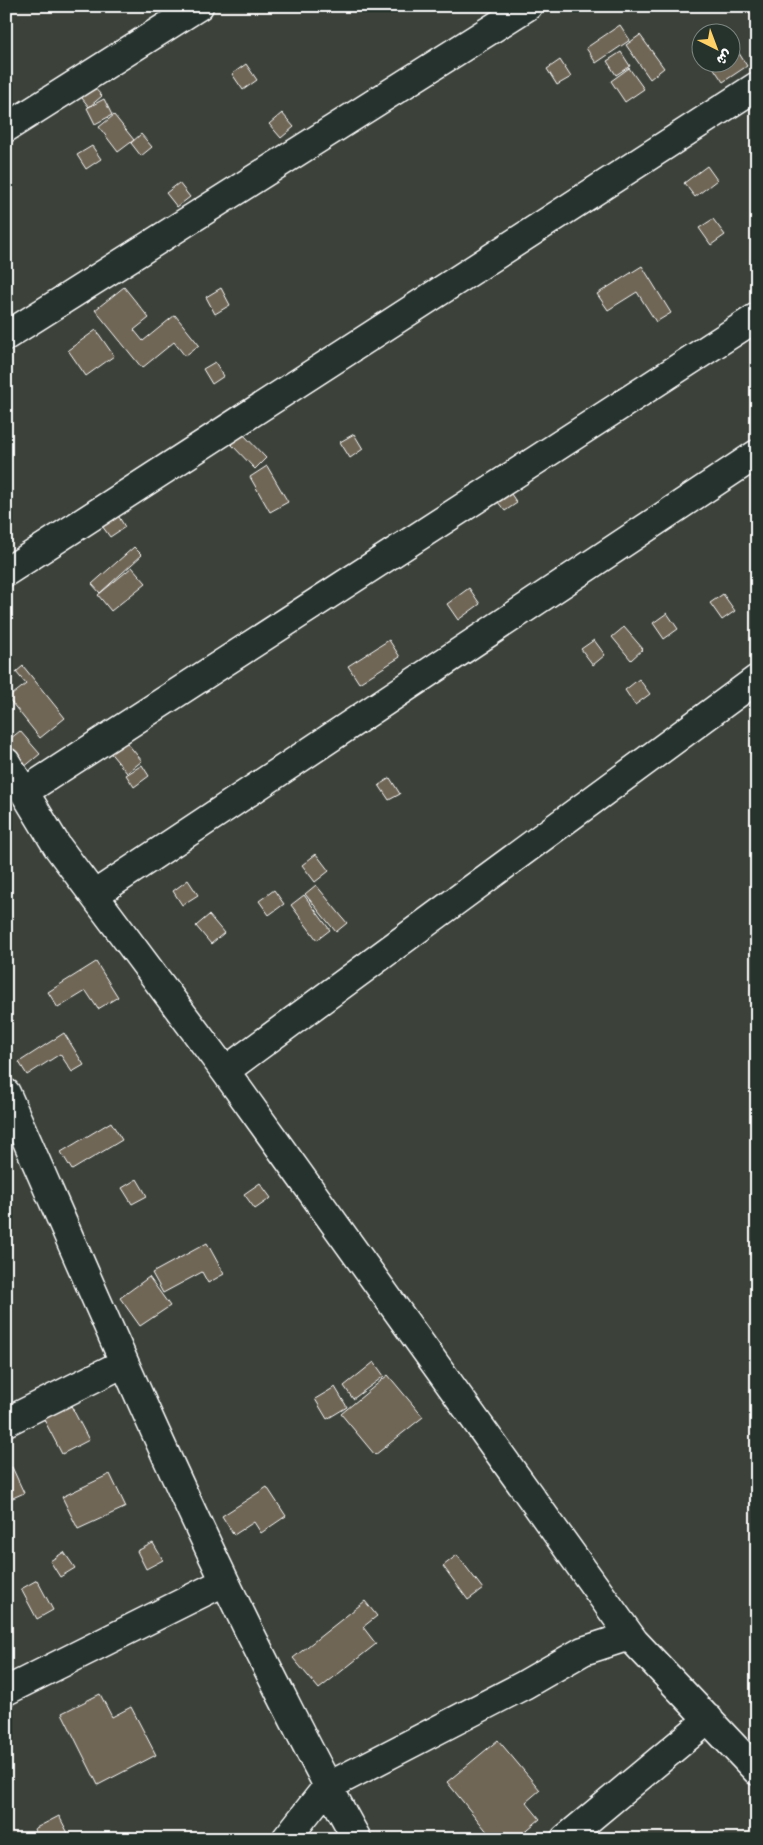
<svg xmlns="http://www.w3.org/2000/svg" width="763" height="1845" font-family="'Balsamiq Sans','Playpen Sans Arabic',sans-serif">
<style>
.building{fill:#6f6657;stroke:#fff}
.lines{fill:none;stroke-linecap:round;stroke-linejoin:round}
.minor-casing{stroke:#fff;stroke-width:31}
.minor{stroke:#26332d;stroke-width:28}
</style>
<rect width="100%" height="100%" fill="#3c423a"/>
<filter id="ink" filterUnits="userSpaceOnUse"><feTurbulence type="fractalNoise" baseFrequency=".02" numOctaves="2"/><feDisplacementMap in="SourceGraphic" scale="10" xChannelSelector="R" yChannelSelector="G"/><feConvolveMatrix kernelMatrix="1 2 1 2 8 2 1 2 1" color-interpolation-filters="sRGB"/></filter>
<g filter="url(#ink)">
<path class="building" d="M620 25 630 40 596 63 586 48Z
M640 35 664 68 650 79 626 45Z
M737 50 747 66 723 82 713 67 719 62H730V55Z
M621 52 630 66 616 75 607 61Z
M560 60 571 77 557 85 547 69Z
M246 64 257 80 243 90 232 74Z
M629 68 644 89 625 102 611 81Z
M90 83 102 96 89 107 78 93Z
M104 99 112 115 95 124 87 108Z
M282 113 294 127 281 138 269 124Z
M114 115 134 140 118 152 99 127Z
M141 134 152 147 141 156 131 143Z
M92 146 101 159 86 169 77 155Z
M707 166 717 180 695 197 684 183Z
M179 183 190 197 177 207 166 193Z
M713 219 725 235 711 245 699 228Z
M642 266 671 313 656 322 637 292 608 310 597 294Z
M124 287 149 318 134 330 143 341 175 315 199 345 185 356 174 342 142 368 95 310Z
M221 288 230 305 215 314 206 297Z
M96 330 114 356 86 376 68 350Z
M215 362 224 376 212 384 203 369Z
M242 433 266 458 255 469 231 444Z
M354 434 363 449 350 458 340 442Z
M267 466 288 502 270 512 250 477Z
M507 488 517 503 505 511 494 497Z
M116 512 125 527 110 537 100 523Z
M134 547 142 555 100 593 92 584Z
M132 567 146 583 111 611 98 595Z
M469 588 480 604 458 620 447 604Z
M723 594 735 611 722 620 710 603Z
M667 613 678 629 664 639 653 623Z
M624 627 643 649 631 660 612 637Z
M389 640 400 657 359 683 348 666Z
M594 640 605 655 593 665 581 649Z
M23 666 65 718 40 738 8 698 26 684 16 672Z
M639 679 650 694 635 705 625 690Z
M20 731 40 754 23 768 6 747V742Z
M123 738 142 761 127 773 108 750Z
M142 765 149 776 134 787 126 775Z
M390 778 400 794 389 800 379 785Z
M316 854 329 871 315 882 302 865Z
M188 880 198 895 182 905 173 891Z
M316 885 347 923 336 932 305 894Z
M274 890 284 904 269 915 259 901Z
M304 895 330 930 317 940 291 905Z
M209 915 224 933 211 944 196 926Z
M96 962 118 997 98 1009 86 991 58 1008 48 992Z
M64 1033 84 1065 72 1072 60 1054 27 1075 19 1062Z
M111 1122 122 1140 72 1170 61 1152Z
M137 1179 147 1196 132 1204 122 1188Z
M260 1183 271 1198 255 1209 244 1194Z
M207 1243 224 1274 208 1283 202 1272 163 1293 152 1273Z
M149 1277 170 1306 140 1326 120 1298Z
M374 1362 384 1376 353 1399 344 1386Z
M388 1375 423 1417 375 1455 341 1414Z
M335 1387 347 1407 327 1419 315 1399Z
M68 1400 89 1440 62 1454 41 1414Z
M12 1467 24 1493 6 1501V1470Z
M110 1474 126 1507 78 1529 62 1497Z
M267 1487 286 1516 261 1533 254 1522 234 1535 222 1516Z
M153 1543 163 1560 146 1569 137 1551Z
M64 1552 75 1568 60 1577 50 1561Z
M457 1555 483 1589 468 1600 443 1566Z
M37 1580 53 1610 37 1619 21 1589Z
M365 1601 377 1616 363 1627 376 1644 319 1689 293 1658Z
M100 1694 112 1717 131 1707 156 1755 98 1785 62 1713Z
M498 1740 540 1790 526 1802 540 1819 516 1839H493L447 1782Z
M59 1816 69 1835 62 1839H38L34 1829Z"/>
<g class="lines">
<defs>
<path id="minor" d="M6 128 199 6
M6 336 528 6
M6 572 757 86
M6 762 57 846 225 1071 634 1641
M24 792 757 317
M94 895 757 454
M225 1071 757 679
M6 1093C90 1284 171 1476 265 1663 295 1722 324 1781 357 1839
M6 1422 124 1363
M6 1691 224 1582
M286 1839 327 1787 524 1685 583 1651 620 1639 627 1638 634 1641 757 1771
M565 1839 709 1719"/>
</defs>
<use href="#minor" class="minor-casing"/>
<use href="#minor" class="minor"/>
</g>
</g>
<rect width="763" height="1845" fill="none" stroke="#26332d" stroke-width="25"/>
<rect x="12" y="12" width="738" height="1820" fill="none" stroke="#fff" stroke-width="2" filter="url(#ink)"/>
<g transform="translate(716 48) rotate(138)"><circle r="24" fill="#26332d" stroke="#7d8581"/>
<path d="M0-4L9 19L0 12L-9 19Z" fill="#ffd166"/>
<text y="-8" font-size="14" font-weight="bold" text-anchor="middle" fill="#ffffff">ش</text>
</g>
</svg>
